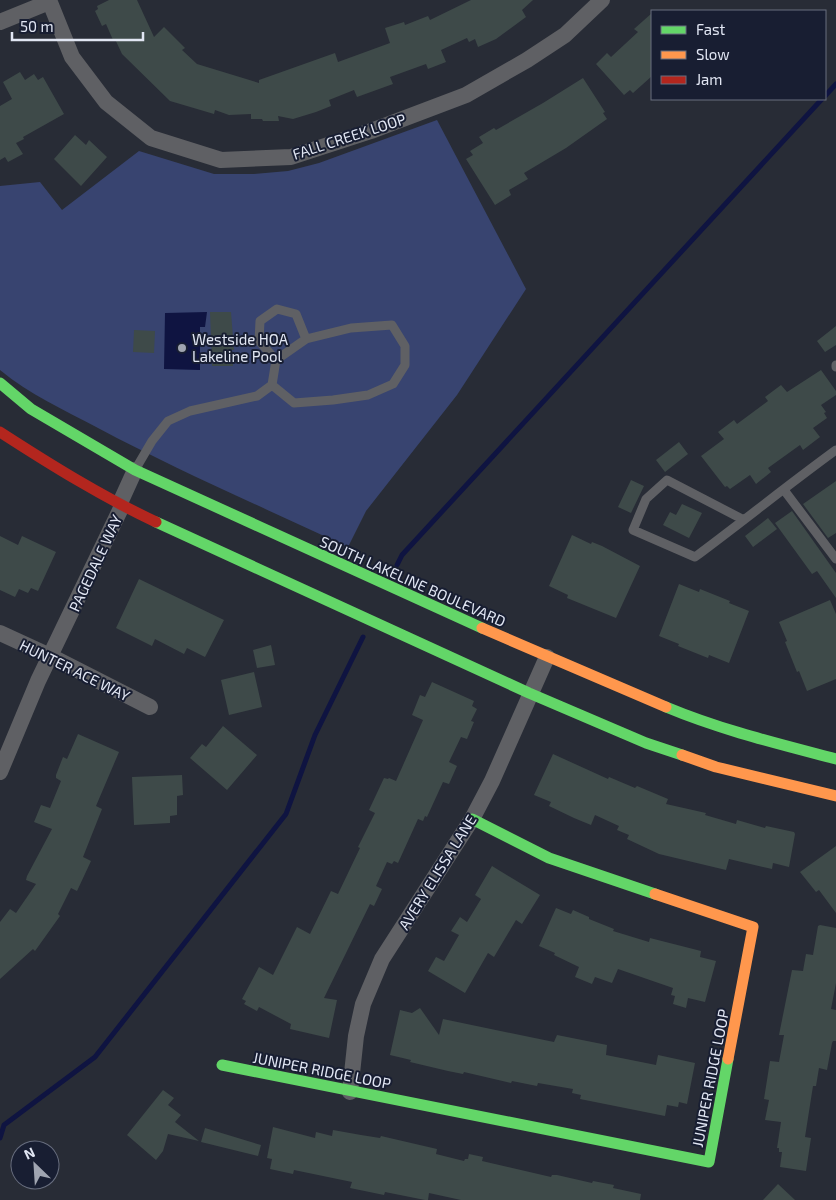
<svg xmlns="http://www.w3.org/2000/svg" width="836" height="1200" font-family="'Exo 2',sans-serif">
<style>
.green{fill:#384470}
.water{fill:#0f1441}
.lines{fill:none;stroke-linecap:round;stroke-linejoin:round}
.stream{stroke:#0f1441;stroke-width:5}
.building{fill:#3e4a49}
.lane{stroke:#5f6064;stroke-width:9}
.street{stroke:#5f6064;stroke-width:16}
.fast{stroke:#63d668;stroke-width:11}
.slow{stroke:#ff974d;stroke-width:11}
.jam{stroke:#b3261e;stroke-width:11}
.poi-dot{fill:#a0a5b1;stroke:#181e32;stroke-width:2}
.labels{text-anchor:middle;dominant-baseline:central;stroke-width:4;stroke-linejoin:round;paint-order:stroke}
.street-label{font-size:15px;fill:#e1e6f3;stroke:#181e32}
.poi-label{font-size:15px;fill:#e1e6f3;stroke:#181e32;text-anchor:start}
</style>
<rect width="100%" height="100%" fill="#282c36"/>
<path class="green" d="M437 120 526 289 457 395 366 511 348 547C264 508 179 471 98 428 64 410 29 394 0 370V186L40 182 62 210 139 151 214 174H254L288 171 319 163Z"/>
<path class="water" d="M207 312 205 327H200V370L164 369 165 313Z"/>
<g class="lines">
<path class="stream" d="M825 96 836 84
M397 565 402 555 822 99
M0 1138 4 1125 95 1057 286 814 315 735 363 637"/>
</g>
<path class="building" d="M109 0H137L154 37 164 27 185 48 182 50 197 64 259 83V80L335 53 338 62 390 43 385 28 404 22 405 25 428 16 430 20 471 0H533L522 10 526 17 496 39 478 47 475 39 469 42 467 38 441 50 446 62 428 69 426 64 390 77 393 84 357 97 354 90 329 100 331 106 316 112 293 119 278 116 279 121H263L262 119H251V114L229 115 215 110 214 114 170 101 122 54 115 39 113 40 106 24 102 26 95 11 98 9 97 6Z
M652 13V76L633 93 630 90 624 95 596 64 607 53 611 57 638 32 634 29Z
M20 72 25 80 34 74 38 80 43 77 64 114 23 137 24 139 16 143 23 154 8 162 5 157 0 160V106L12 99 3 82Z
M583 78 605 112 603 113 607 119 566 148 524 173 528 179 509 190 511 195 495 205 466 159 473 155 470 151 483 143 479 137 494 128 496 130 543 103Z
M75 135 86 145 89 140 107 157 81 186 54 159Z
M210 312H231L234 350H232L233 366H212Z
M836 326V345L825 352 817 341Z
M134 330 155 331 154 353 133 352Z
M821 370 836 391V395L821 405 826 412 824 413 827 418 813 428 820 437 803 450 800 445 768 468 771 472 756 484 750 475 730 489 727 486 725 487 701 456 724 439 718 432 734 420 737 424 768 401 765 397 781 385 787 392Z
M679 442 688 454 665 472 656 460Z
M631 480 644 486 631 513 618 507Z
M836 481V533L828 538 803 504Z
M682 504 702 513 689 538 663 525 670 512 676 515Z
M792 511 836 573V598L817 571 812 574 775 523Z
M768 518 777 529 753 547 745 536Z
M572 535 591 544 592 542 602 546 640 566 616 618 567 598 568 595 549 586Z
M0 536 18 545 22 536 56 552 38 591 31 588 28 593 19 589 15 597 0 590Z
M139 579 224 620 205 657 187 648 184 654 155 639 152 646 116 628Z
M679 584 699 592 700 589 730 601 729 603 749 611 729 663 709 655 708 658 678 646 679 644 659 636Z
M830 600 836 614V679L807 691 799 671 797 672 785 642 787 641 779 622Z
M271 645 275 665 257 668 253 650Z
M254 672 262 707 229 715 221 680Z
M432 682 474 701 472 706 477 709 471 721 474 722 467 739 461 737 449 762 457 766 449 784 443 782 427 817 425 816 423 821 418 819 398 863 394 861 392 864 387 862 376 886 382 889 374 906 370 904 324 998 337 1000 329 1038 290 1029 291 1024 259 1007 257 1011 244 1004 246 1001 242 999 259 967 273 975 297 927 310 934 331 891 338 894 360 848 358 847 375 813 369 810 384 778 388 779 389 778 396 781 423 720 412 715 420 695 425 697Z
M223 726 257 755 227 790 190 758 202 744 206 747Z
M78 734 119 752 96 806 102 809 83 857 91 861 77 891 71 888 58 914 60 916 35 951 33 949 0 979V922L10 909 16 913 36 884 26 880 27 876 52 829 34 822 41 805 50 808 61 781 56 778V775L63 757 67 759Z
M553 754 608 779 609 777 635 788 637 786 668 799 666 804 706 813 705 815 736 824 737 820 765 828 766 826 794 832 795 834 789 867 773 863 772 869 729 859 726 870 659 854 627 839 629 835 617 830 619 826 595 815 591 825 574 818 549 806 551 802 534 795Z
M182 775 183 795 177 796V815L170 816V823L134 825 132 777Z
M836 846V913L819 890 816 892 800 872Z
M492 866 540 895 522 924 516 920 494 957 488 953 465 993 428 971 436 957 444 961 459 935 451 931 460 917 467 922 481 899 475 895Z
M556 908 571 914 573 910 589 917V919L614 929 613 931 649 942 650 938 701 951 700 957 716 961 705 1002 688 998 686 1008 673 1004 675 996 671 995 673 988 618 969 612 983 595 977 592 984 575 977 579 967 554 955 555 953 539 946Z
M820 925 836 928V983L831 1009 836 1010V1041H833L832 1043 827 1070 819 1068 816 1086H813L805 1137 811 1138 806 1171 780 1167 782 1152H779V1148H777L781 1122 765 1120 769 1100 764 1099 770 1061 779 1062 784 1035H779L792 970 803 971 806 954 813 955 818 926Z
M420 1008 439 1035 443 1019 554 1042 557 1035 607 1045 606 1055 656 1065 658 1055 695 1063 687 1104 679 1102 678 1107 667 1105 665 1116 580 1099 581 1095 572 1093 573 1089 538 1083 537 1086 512 1081 511 1083 464 1072 463 1074 448 1071 410 1062 411 1060 390 1055 400 1010 412 1013Z
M163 1090 174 1098 168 1105 181 1115 175 1122 199 1141 168 1134 163 1151 156 1160 127 1135Z
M273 1127 315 1138 316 1132 332 1136 333 1130 361 1135 380 1138 381 1136 437 1149 436 1154 464 1161 465 1159H468L469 1154 483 1157 482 1161 551 1177 552 1175H557L592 1183 593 1181 614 1185 613 1188 641 1194 640 1200H461L429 1193 428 1200H425L385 1192 384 1195 350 1188 352 1182 294 1170 293 1174 270 1169 272 1159 267 1158Z
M205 1128 261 1145 258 1156 201 1142Z
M778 1184 795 1200H763Z"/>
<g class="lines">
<path class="lane" d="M276 360 259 341 260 321 277 309 296 314 306 339
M836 365V367
M135 470 152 441 168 421 190 411 257 396 272 385 276 360 306 339 351 328 392 325 405 346V365L393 384 368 395 333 400 294 403 272 385
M784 490 836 559
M744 520 667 480 646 499 633 530 695 557C742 522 788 485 836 450"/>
<path class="street" d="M49 0 72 57 106 102 151 138 221 160 291 157 371 131 466 95 527 60 565 35 602 0
M0 22 49 2
M0 633 50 656 150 707
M0 772 38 681 122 506 120 503 135 470
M350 1092 356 1036 363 1004 382 959 472 819 492 781 547 657"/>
<path class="fast" d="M0 383 31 409 135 470 482 628
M156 522 529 693 646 743 682 755
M666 707C721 730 779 744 836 759
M472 819 549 858 655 894
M222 1065 709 1162 728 1059"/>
<path class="slow" d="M482 628 666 707
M682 755 716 767 836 796
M655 894 753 927 728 1059"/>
<path class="jam" d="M0 432C51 465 101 496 156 522"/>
</g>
<circle class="poi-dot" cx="182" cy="348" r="5"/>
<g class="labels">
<g class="street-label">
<text transform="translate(349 136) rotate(-18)">FALL CREEK LOOP</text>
<text transform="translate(95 563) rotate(-65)">PAGEDALE WAY</text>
<text transform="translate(413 581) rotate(24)">SOUTH LAKELINE BOULEVARD</text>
<text transform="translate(75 670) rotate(26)">HUNTER ACE WAY</text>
<text transform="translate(437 872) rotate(-58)">AVERY ELISSA LANE</text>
<text transform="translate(322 1070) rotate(11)">JUNIPER RIDGE LOOP</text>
<text transform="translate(710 1078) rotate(-79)">JUNIPER RIDGE LOOP</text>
</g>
<g class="poi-label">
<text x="192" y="339">Westside HOA<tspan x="192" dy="17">Lakeline Pool</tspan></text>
</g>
</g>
<rect x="651" y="10" width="175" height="90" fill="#181e32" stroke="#686e7f"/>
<rect x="661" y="26" width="25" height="8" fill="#63d668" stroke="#686e7f"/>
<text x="696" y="35" font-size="15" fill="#e1e6f3">Fast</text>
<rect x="661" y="51" width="25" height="8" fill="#ff974d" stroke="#686e7f"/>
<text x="696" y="60" font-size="15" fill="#e1e6f3">Slow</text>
<rect x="661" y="76" width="25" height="8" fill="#b3261e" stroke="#686e7f"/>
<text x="696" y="85" font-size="15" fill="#e1e6f3">Jam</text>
<g transform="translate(35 1165) rotate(335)"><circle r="24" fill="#181e32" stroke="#686e7f"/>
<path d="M0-4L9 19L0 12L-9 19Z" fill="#a0a5b1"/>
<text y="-8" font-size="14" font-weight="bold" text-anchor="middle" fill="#e1e6f3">N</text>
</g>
<path d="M12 32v8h131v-8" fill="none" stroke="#e1e6f3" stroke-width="2.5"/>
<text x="20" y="32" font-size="15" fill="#e1e6f3" stroke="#181e32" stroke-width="4" paint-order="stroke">50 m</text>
</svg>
